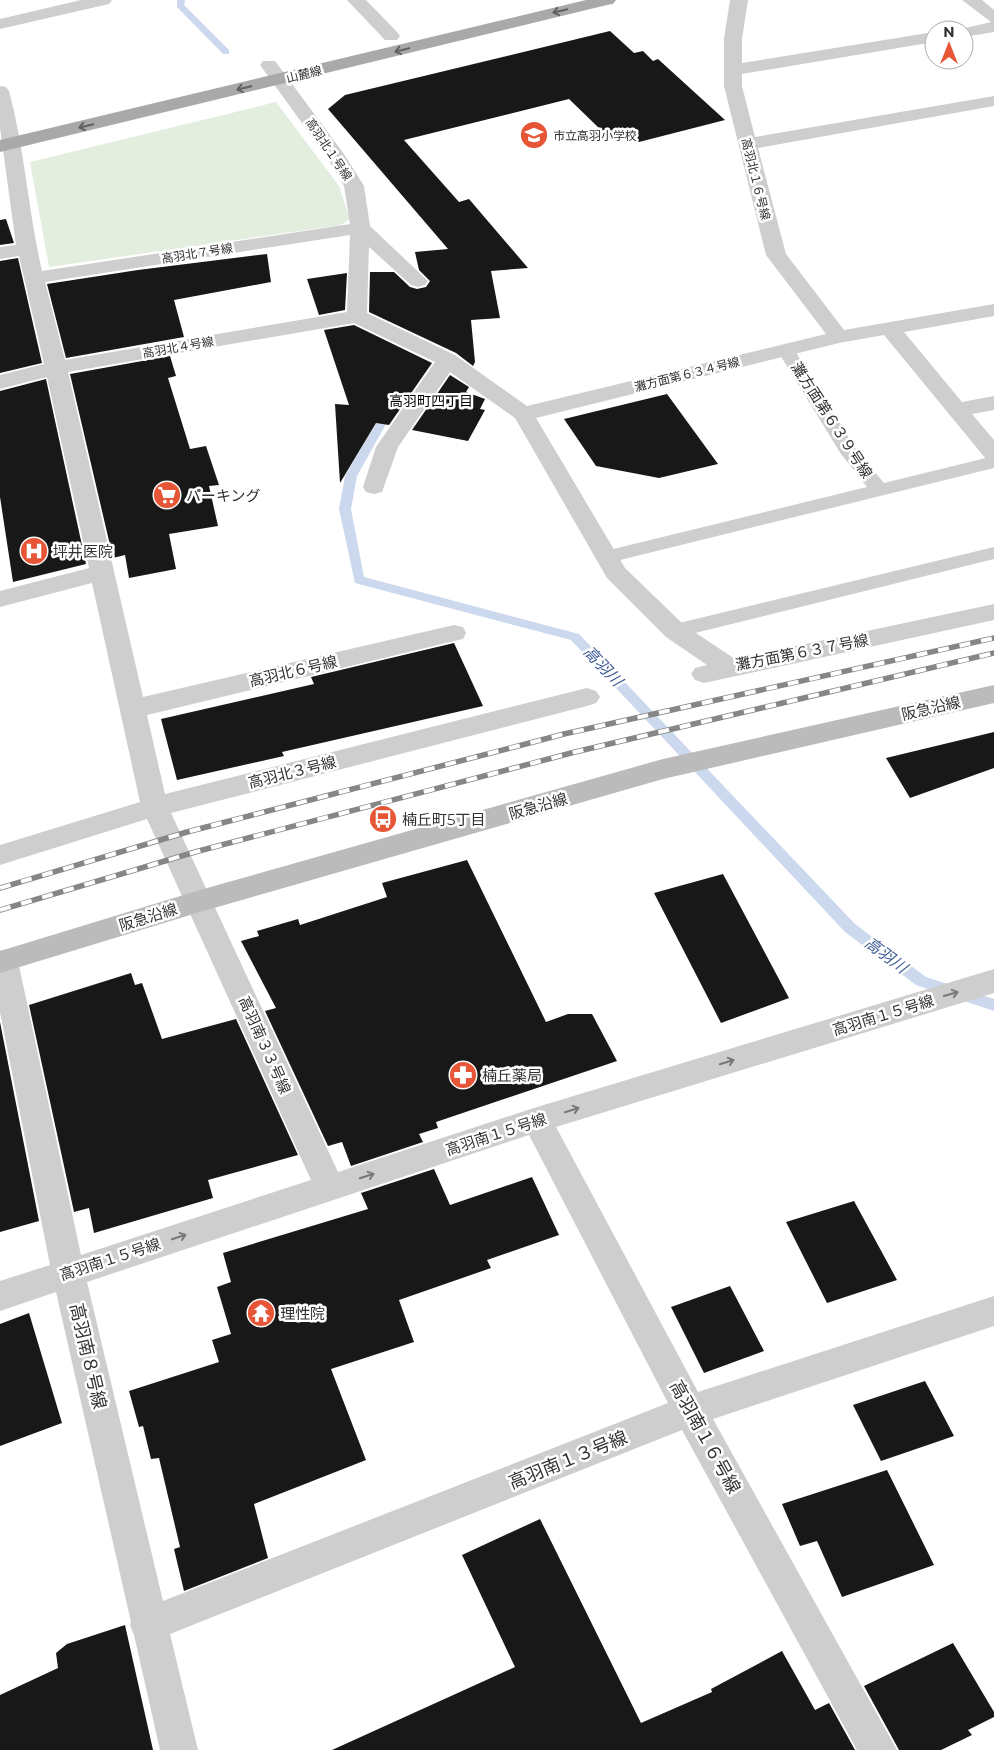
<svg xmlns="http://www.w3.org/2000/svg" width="994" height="1750" font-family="Montserrat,'Noto Sans JP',sans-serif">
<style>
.green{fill:#e3eedf}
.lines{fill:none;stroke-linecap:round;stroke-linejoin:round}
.stream{fill:#ccd8ed;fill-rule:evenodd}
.building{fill:#181818}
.lane{fill:#cecece;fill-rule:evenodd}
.street{fill:#cecece;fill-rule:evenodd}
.secondary{fill:#bbb;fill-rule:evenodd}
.primary{fill:#a9a9a9;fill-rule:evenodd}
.rail-casing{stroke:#868686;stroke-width:5.5}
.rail{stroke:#fff;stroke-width:4;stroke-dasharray:11;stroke-linecap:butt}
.oneway{stroke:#616161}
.oneway2{stroke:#787878}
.labels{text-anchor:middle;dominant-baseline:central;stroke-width:5;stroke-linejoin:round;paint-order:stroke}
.far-street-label{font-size:12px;fill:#313131;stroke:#fff}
.far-poi-label{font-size:12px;fill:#313131;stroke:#fff;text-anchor:start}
.far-neighbourhood-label{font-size:14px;fill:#000;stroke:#fff}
.street-label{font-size:15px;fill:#313131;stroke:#fff}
.poi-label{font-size:15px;fill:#313131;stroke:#fff;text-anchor:start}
.water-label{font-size:16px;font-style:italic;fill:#3e5d94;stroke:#fff}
.near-street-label{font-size:18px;fill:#313131;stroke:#fff}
</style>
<rect width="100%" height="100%" fill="#fff"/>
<path class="green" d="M276 102 339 186 350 219 341 225 49 267 30 162Z"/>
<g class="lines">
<path class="stream" d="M177 0H185L184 5 229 50V54H223L177 7Z
M390 405 395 408 357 476 351 509 364 577 579 634 855 924 926 977 994 999V1011L916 985 845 932 571 640 355 583 339 509 345 476 385 408Z"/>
</g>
<path class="building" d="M610 31 634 53 643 51 653 61 658 59 725 120 639 142 615 139 605 130 602 131 569 99 404 140 459 202 469 199 528 268 491 271 500 318 471 320 475 362 473 366 456 353 369 312 370 272H394L410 287 417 289 426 287 430 281 419 270 415 252 448 249 328 109 345 95Z
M6 219 14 243 0 245V220Z
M267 254 271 282 174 300 184 337 66 358 47 284 138 270Z
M18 258 42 363 0 373V261Z
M347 273 345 310 319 315 307 279Z
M354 325 432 363 389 425 376 423 340 483 335 404 349 405 324 330Z
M170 356 176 376 168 378 190 449 206 446 219 485 209 486 218 526 169 534 176 569 129 578 125 555 113 558 70 374Z
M450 375 469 387 466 392 485 399 480 409 485 410 468 441 412 430Z
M46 379 86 564 13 582 0 497V391Z
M667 394 718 464 659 478 596 466 564 419Z
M454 643 483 706 282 752 284 756 177 780 161 719 314 684 311 677Z
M994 732V768L910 798 886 758Z
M467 860 546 1022 568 1014H592L617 1061 436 1122 438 1128 419 1134 423 1142 351 1166 342 1142 328 1146 265 1011 276 1008 241 941 259 936 257 931 298 919 300 925 387 897 382 883Z
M723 874 789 998 721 1023 654 893Z
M131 973 135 985 142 983 162 1039 236 1019 298 1155 208 1180 213 1198 94 1233 89 1208 74 1212 29 1005Z
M0 1022 39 1221 0 1232Z
M434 1169 450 1205 532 1177 559 1235 487 1260 491 1268 399 1300 414 1342 331 1369 366 1460 254 1504 268 1558 184 1591 174 1549 180 1547 159 1458 151 1459 143 1426 139 1427 129 1391 219 1362 212 1340 231 1334 217 1287 231 1282 223 1253 368 1209 361 1193Z
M854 1201 897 1280 827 1303 786 1222Z
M730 1286 764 1351 704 1373 671 1307Z
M29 1313 62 1423 0 1446V1324Z
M925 1381 954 1436 881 1461 853 1405Z
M887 1470 934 1565 842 1597 817 1541 800 1546 782 1504Z
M540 1519 641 1723 712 1692 711 1689 782 1651 815 1710 829 1703 855 1750H332L515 1667 462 1555Z
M125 1625 153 1750H0V1695L58 1668 56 1653 67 1644Z
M953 1643 994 1712V1717L968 1730 972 1735 941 1750H899L864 1686Z"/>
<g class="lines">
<path class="lane" d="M786 345 792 346 857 451 884 483 994 456V468L608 563 601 562 598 557 601 552 867 487 841 454 777 350 780 346Z
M994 547V559L675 638 668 636 665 631 668 626 675 624Z"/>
<path class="street" d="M81 0H112L109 4 0 29V19Z
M347 0H366L397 32 400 36 397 40H385Z
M730 0H748L742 39V63L934 32V42L742 74V86L755 137 994 96V106L758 148 786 254 844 330 994 304V316L904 332 962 402 994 396V410L972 414 994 440V461L986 459 884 335 839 343 536 418 625 568 684 625 735 659 994 604V620L704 683 695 680 691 674 695 668 707 665 666 637 607 578 515 418 450 372 398 447 382 492 374 494 366 492 363 487 376 447 435 362 354 323 68 372 143 697 454 625 463 627 466 633 463 639 454 641 147 715 165 794 587 688 596 691 600 697 596 703 587 706 171 813 338 1172 537 1107 994 969V993L556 1127 698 1392 994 1296V1326L713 1419 897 1750H857L682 1430 170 1634 198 1750H160L134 1635 130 1625 131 1622 56 1292 0 1311V1281L50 1265 0 1012V951L4 950 14 953 18 961 81 1255 311 1180 147 819 0 865V845L140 802 92 583 0 607V591L89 568 47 377 0 389V375L44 364 19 256 0 259V247L16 245 0 128V86L6 87 9 91C25 150 28 211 42 271L350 224 344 186 328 159 260 65 263 61H275L344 154 364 186 370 226 428 281 425 285 418 287 411 285 369 247 367 313 455 355 527 406 826 334 766 255 724 86V39ZM350 235 347 312 65 360 45 282ZM529 1135 668 1403 163 1601 87 1282Z
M962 0H982L994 10V32L964 37V30H957L991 22Z"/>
<path class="secondary" d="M994 685V703L663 779 200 912 0 973V951L200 890 663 759Z"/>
<path class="primary" d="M586 0H616L613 4 607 5 0 152V140Z"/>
<defs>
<path id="rail" d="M0 888 187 832 564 734 994 638
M0 910 195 852 575 752 994 653"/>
</defs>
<use href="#rail" class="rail-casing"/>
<use href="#rail" class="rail"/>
</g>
<defs><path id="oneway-shaft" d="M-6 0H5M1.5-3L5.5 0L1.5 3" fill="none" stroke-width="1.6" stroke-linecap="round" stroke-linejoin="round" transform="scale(1.25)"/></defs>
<g class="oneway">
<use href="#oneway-shaft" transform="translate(560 11) rotate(166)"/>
<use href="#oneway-shaft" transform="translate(402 50) rotate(166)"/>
<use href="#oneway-shaft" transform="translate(244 88) rotate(167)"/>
<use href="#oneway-shaft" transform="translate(86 126) rotate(167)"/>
</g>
<g class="oneway2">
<use href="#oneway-shaft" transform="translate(951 994) rotate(-16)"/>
<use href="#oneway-shaft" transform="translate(727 1062) rotate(-17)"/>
<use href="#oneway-shaft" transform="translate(572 1110) rotate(-17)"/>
<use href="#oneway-shaft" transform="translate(367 1176) rotate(-18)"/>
<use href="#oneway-shaft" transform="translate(179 1237) rotate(-18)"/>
</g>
<defs>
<symbol id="school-disc" viewBox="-11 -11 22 22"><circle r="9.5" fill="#e55536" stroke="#fff"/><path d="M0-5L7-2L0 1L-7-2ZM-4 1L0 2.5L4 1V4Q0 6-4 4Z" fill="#fff"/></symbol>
<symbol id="supermarket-disc" viewBox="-11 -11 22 22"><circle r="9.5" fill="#e55536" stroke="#fff"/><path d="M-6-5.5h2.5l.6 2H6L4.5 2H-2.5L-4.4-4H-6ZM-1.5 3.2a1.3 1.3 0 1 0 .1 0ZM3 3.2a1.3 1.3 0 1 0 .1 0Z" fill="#fff"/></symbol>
<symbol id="hospital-disc" viewBox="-11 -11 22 22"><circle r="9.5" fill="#e55536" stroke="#fff"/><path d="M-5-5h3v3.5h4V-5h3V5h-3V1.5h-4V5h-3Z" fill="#fff"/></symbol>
<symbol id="bus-disc" viewBox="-11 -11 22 22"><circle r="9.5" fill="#e55536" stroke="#fff"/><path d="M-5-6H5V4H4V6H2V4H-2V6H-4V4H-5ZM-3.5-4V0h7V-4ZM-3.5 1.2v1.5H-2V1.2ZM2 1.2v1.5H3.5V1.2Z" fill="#fff"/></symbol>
<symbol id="pharmacy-disc" viewBox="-11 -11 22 22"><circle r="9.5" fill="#e55536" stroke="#fff"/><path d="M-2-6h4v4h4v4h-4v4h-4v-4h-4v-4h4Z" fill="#fff"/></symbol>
<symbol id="temple-disc" viewBox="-11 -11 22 22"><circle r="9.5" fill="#e55536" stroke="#fff"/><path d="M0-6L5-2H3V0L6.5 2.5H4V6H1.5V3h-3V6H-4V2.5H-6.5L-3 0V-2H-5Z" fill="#fff"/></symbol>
</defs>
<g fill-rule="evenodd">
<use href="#school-disc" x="518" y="119" width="32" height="32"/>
<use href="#supermarket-disc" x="151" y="479" width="32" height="32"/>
<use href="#hospital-disc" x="18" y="535" width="32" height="32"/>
<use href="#bus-disc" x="367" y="803" width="32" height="32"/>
<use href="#pharmacy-disc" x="447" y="1059" width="32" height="32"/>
<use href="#temple-disc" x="245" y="1297" width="32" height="32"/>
</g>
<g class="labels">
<g class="far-street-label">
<text transform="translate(304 74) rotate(-14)">山麓線</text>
<text transform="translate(329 149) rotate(56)">高羽北１号線</text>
<text transform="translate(756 179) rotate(76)">高羽北１６号線</text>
<text transform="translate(197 253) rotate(-9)">高羽北７号線</text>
<text transform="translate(178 347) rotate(-10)">高羽北４号線</text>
<text transform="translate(687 374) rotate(-14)">灘方面第６３４号線</text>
</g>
<g class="far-poi-label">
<text x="553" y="135">市立高羽小学校</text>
</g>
<g class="far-neighbourhood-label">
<text x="431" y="401">高羽町四丁目</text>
</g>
<g class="street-label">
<text transform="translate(832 420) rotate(57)">灘方面第６３９号線</text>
<text transform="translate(802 652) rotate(-11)">灘方面第６３７号線</text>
<text transform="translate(293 671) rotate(-13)">高羽北６号線</text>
<text transform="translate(931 708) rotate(-13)">阪急沿線</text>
<text transform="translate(292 772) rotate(-14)">高羽北３号線</text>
<text transform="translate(538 806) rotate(-16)">阪急沿線</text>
<text transform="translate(148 917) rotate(-17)">阪急沿線</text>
<text transform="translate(883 1015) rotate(-17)">高羽南１５号線</text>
<text transform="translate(265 1045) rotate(66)">高羽南３３号線</text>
<text transform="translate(496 1134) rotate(-18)">高羽南１５号線</text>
<text transform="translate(110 1259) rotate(-18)">高羽南１５号線</text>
</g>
<g class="poi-label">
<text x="186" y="495">パーキング</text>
<text x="53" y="551">坪井医院</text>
<text x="402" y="819">楠丘町5丁目</text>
<text x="482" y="1075">楠丘薬局</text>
<text x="280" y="1313">理性院</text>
</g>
<g class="water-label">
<text transform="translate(603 666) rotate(47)">高羽川</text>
<text transform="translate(886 955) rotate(37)">高羽川</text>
</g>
<g class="near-street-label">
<text transform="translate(88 1356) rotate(77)">高羽南８号線</text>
<text transform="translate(705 1437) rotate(61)">高羽南１６号線</text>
<text transform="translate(568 1460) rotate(-22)">高羽南１３号線</text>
</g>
</g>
<g transform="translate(949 45)"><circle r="24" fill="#ffffff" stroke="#adadad"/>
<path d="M0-4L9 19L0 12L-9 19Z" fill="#e55536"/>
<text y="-8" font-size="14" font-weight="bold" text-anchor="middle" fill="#313131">N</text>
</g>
</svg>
